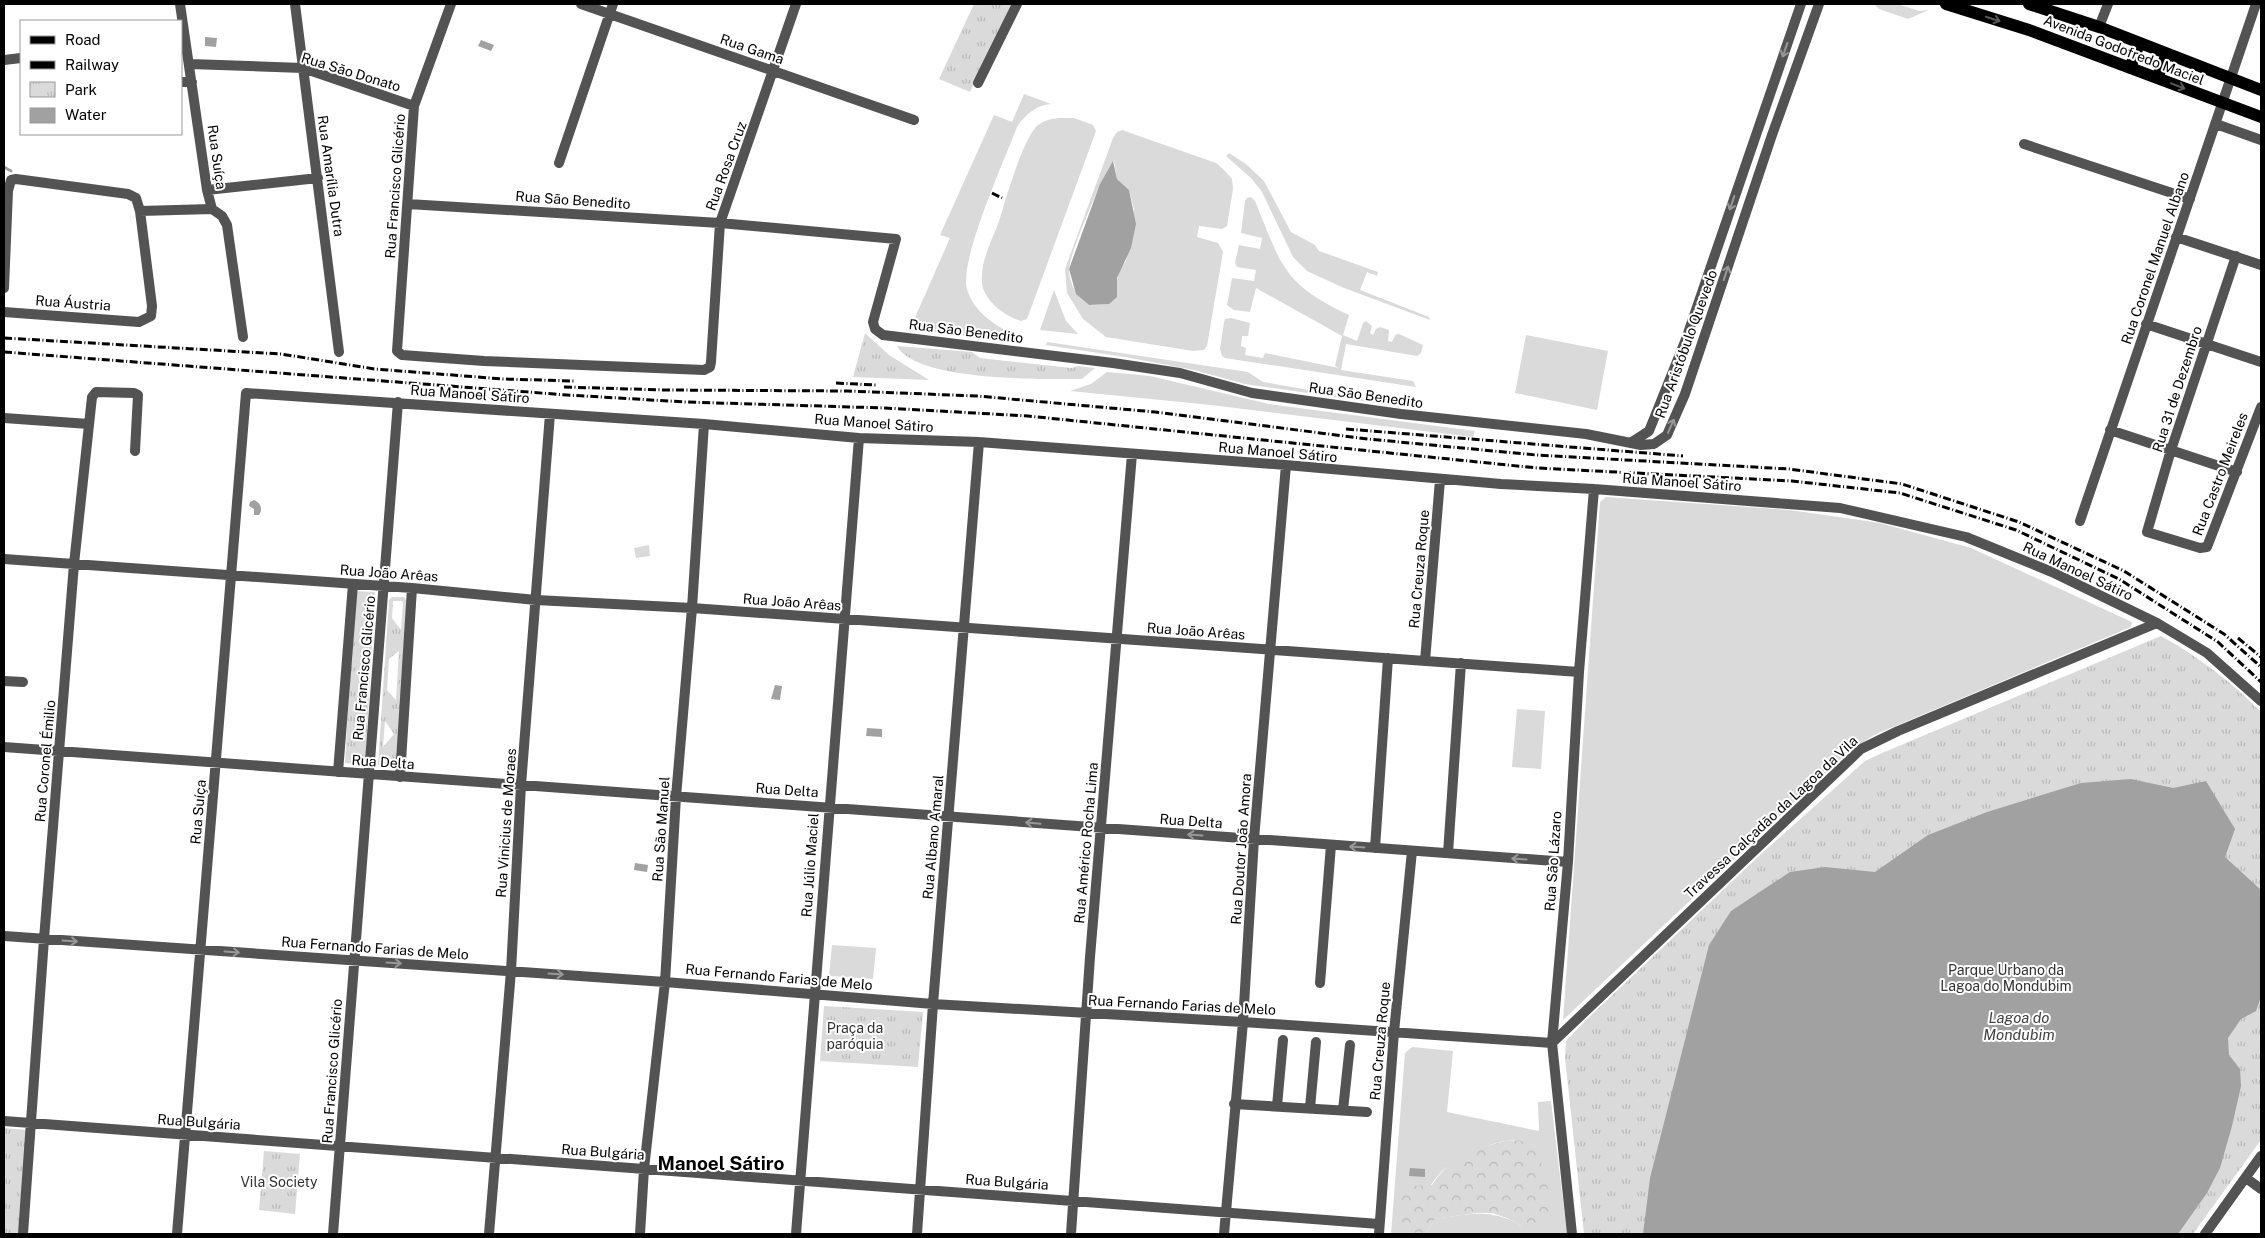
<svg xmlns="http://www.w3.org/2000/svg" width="2265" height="1238" font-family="'Public Sans',sans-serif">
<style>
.grass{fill:#dadada;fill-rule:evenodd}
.forest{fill:url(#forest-crowns)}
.park{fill:url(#park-tufts);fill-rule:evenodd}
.water{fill:#a1a1a1}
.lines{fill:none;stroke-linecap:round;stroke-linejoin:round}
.stream{stroke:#a1a1a1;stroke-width:3}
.street{stroke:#535353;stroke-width:10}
.primary{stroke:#000;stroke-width:12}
.rail{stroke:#000;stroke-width:3;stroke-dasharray:8 2.5 1 2.5;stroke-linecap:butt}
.oneway{stroke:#595959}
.oneway2{stroke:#989898}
.labels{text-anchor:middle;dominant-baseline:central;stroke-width:4;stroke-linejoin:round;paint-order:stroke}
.street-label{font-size:14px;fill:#000;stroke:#fff}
.park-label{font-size:14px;fill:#313131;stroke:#fff}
.water-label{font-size:15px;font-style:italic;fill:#424242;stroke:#fff}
.district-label{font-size:19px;font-weight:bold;fill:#000;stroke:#fff}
</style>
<defs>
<pattern id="forest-crowns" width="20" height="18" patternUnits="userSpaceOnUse" patternTransform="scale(1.25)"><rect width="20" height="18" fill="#dadada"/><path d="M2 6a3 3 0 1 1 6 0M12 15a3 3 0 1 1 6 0" fill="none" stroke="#b9b9b9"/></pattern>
<pattern id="park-tufts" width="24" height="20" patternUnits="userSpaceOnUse" patternTransform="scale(1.25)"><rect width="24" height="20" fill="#dadada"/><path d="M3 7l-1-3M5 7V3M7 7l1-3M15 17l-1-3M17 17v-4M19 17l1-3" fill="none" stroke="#b9b9b9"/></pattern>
</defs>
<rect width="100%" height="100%" fill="#fff"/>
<path class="grass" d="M1874 4H1898L1919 11 1929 10 1908 19 1879 9Z
M1024 94 1051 104C1036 105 1025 115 1017 127 1005 159 959 260 967 289 974 314 1000 329 1022 338L1019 342 910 329 950 238 940 235 994 115 1012 122Z
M1059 118H1074L1093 125 1096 131 1030 311 1027 319 1021 321C1006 317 983 300 982 283 980 261 992 241 999 221 1007 196 1020 148 1035 128 1041 121 1050 119 1059 118Z
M1122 130 1216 163 1223 169 1232 179 1233 189 1227 226 1222 229 1199 226 1197 237 1218 243 1223 252 1207 346 1204 350 1193 351 1106 337 1083 319 1067 293 1065 269 1113 138 1117 132ZM1114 161 1117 179 1129 190 1134 209 1126 261 1119 271 1116 285 1117 290 1109 304 1089 305C1077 296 1070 286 1069 270 1069 254 1103 174 1114 161Z
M1229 153 1246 164 1264 181 1291 232 1315 245 1319 251 1378 272 1377 276 1367 272 1360 290 1429 317 1430 320 1344 288 1307 271 1293 257 1262 192 1252 179 1226 156Z
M1251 197 1255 201C1281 264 1282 284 1349 315L1343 335 1357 341 1363 323 1366 321 1372 326 1370 333 1373 335 1376 329 1380 327 1389 330 1388 341 1392 342 1395 335 1399 334 1423 345 1421 353 1417 356 1346 344 1341 370 1413 381 1416 387 1225 358 1222 356 1220 349 1224 322 1225 319 1231 318 1250 323 1248 336H1242L1241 346 1246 348 1245 355 1263 358 1265 353 1339 368 1335 366 1342 336 1256 288 1250 312 1234 310 1227 305 1232 278 1254 281 1256 270 1237 267 1235 263 1239 245 1260 249 1262 238 1241 233 1245 201 1247 198Z
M1054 290 1066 321 1078 334 1040 330Z
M1526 335 1608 351 1597 410 1515 393Z
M1047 342 1248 372 1263 382 1425 410 1245 384 1194 370 1125 357 1046 345Z
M1107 372 1150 376 1269 404 1475 431 1473 437 1211 405 1070 391 1091 384Z
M1606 497 1790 510 1880 523 1971 548 2132 622 2131 627 1874 735 1847 753 1563 1020 1600 502Z
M649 545 650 556 636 558 634 548Z
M1517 709 1545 711 1541 769 1512 767Z
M832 945 876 948 873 979 829 976Z
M1412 1047 1453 1051 1447 1112 1539 1131 1538 1102 1551 1101 1567 1234H1426L1435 1219C1470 1214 1490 1208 1522 1226L1542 1164C1537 1156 1532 1146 1522 1142 1503 1134 1454 1158 1441 1172 1426 1189 1415 1211 1404 1231V1234H1391L1405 1053Z"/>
<path class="forest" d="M1505 1141C1510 1141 1516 1140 1521 1141 1546 1148 1550 1193 1549 1214L1538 1226H1522L1507 1218 1492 1213H1476L1435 1219 1426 1234H1404L1401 1215 1402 1194 1415 1186 1432 1185C1453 1154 1471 1150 1505 1141Z"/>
<path class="park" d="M974 4H1011L970 92 939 79Z
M865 333 889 355 929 380 853 377Z
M897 346 972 352 980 358 1071 368 1078 366 1095 368 1082 379H1076C1039 379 916 381 897 346Z
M355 591 375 592 365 765 345 763Z
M392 597H404L407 601 397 765 395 768H381L378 765 389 600ZM393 601H402L403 603 401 630 392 618ZM399 651 396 700 387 690 389 659ZM385 721 394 734 383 747Z
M2161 636C2197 656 2232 682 2261 712V1140L2193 1234H1584L1565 1058 1566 1041 1585 1021 1760 855 1865 761 1882 753Z
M824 1006 923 1012 918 1067 820 1061Z
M4 1128 27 1130 19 1234H4Z
M264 1151 300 1154 295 1214 259 1210Z"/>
<path class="water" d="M205 37 217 38 216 47 205 46Z
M481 40 494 45 491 51 478 46Z
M1113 161 1117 179 1129 190 1136 224 1131 248 1117 278V297L1109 304 1089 305 1076 294 1069 269 1100 184Z
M254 500C261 503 263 509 259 515H254V509L249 506 250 502Z
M775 685 782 686 780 700 771 699Z
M867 728 882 729V737L866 736Z
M2131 779 2173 788 2206 781 2235 829 2225 857 2261 890V997L2256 1011 2241 1019 2228 1038 2229 1055 2240 1069 2241 1086 2232 1126 2220 1168 2207 1193 2178 1234H1643L1650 1178 1709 945 1731 911 1790 872 1825 867 1875 872 1928 835 1987 812 2081 783Z
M635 863 648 865 647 872 634 870Z
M1410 1168 1425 1169V1177L1409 1176Z"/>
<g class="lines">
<path class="stream" d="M4 167 11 171"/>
<path class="street" d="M180 4 207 190 212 209 222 216 227 225 243 337
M295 4 339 352
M451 4 414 106 397 351 402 355 484 361 704 370 710 367 711 362 720 223 796 4
M581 4 914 120
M2099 27 2108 4
M4 60 21 58
M190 64 303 68 414 106
M181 82H192
M978 83 1017 4
M2216 124 2261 140
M2024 144 2190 199
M559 163 613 4
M207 190 318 178
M408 204 720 223 896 239 873 322 875 329 883 335 1113 363 1180 373 1252 393 1401 414 1586 434 1641 445 1654 444 1667 435 1685 394 1772 135 1819 4
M140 211 212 209
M2176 237 2261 265
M2236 256 2171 450 2147 532 2200 548 2207 547 2261 407
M4 288 8 191 11 180 16 179 128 194 136 198 140 211 152 306 151 316 139 322 4 312
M2146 324 2261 362
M4 418 89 424
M2110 430 2237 472
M1632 442 1649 431 1686 339 1801 4
M2080 521 2256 4
M4 559 412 588 536 600 692 608 1579 672
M1425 661 1440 480
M4 681 23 682
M4 747 1568 862
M338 772 353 584
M400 777 412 588
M1375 848 1388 658
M1448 853 1461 663
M4 936 665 982 933 1004 1243 1022 1552 1043
M1320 983 1331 845
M1552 1043 1861 749 1898 731 2157 623
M1234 1104 1367 1112
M1277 1106 1283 1040
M1310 1108 1316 1042
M1343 1110 1350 1045
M4 1121 1379 1224
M2246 1178 2261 1189
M23 1234 44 939 74 564 92 397 96 392 134 393 138 395 135 451
M177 1234 246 393 704 424 859 438 979 442 1286 465 1501 484 1594 489 1840 508 1966 537 2052 572 2157 623 2207 653 2261 701
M333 1234 398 402
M489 1234 511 971 521 785 550 414
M640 1234 644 1169 665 982 676 797 692 608 704 424
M796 1234 859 438
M917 1234 933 1004 979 442
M1071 1234 1090 957 1132 454
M1224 1234 1243 1022 1254 839 1286 465
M1379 1234 1394 1032 1412 851
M1572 1234 1552 1043 1568 862 1579 672 1594 489
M2205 1234 2261 1156"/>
<path class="primary" d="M1946 4 2029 30 2261 117
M2029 4 2099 27 2261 90
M2130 68 2139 44
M2157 78 2167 54"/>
<path class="rail" d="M992 193 1002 198
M4 338 281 354 375 369 503 379 574 381
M4 352 567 395 686 402 885 408 1028 416 1537 468 1792 481 1900 493 2016 530 2119 579 2218 642 2261 682
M836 383 876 385
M564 387 665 390 848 391 977 396 1155 412 1368 439 1536 455 1789 469 1902 484 2019 522 2124 571 2224 634 2261 667
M1346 429 1683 456
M2238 638 2261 657"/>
</g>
<defs><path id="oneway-shaft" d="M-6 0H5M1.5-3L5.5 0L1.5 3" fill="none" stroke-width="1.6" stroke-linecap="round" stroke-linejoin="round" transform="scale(1.25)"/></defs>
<g class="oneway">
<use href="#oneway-shaft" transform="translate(1993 19) rotate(18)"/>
<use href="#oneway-shaft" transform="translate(2178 86) rotate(21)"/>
</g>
<g class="oneway2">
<use href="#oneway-shaft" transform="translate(1785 50) rotate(109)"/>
<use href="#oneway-shaft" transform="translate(1732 203) rotate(109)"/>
<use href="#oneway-shaft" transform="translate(1726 273) rotate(-72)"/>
<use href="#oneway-shaft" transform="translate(1671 426) rotate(-66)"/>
<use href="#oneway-shaft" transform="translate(1033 823) rotate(-175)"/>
<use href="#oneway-shaft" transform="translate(1195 835) rotate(-176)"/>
<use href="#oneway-shaft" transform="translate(1357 847) rotate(-176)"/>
<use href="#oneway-shaft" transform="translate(1519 859) rotate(-176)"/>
<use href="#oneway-shaft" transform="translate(70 941) rotate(4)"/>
<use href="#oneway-shaft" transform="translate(232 952) rotate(4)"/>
<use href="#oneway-shaft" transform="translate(394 963) rotate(4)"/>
<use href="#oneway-shaft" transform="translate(556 974) rotate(4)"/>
</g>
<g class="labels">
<g class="street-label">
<text transform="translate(752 49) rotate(19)">Rua Gama</text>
<text transform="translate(2124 50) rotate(21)">Avenida Godofredo Maciel</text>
<text transform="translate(351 72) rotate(17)">Rua São Donato</text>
<text transform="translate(217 157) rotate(82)">Rua Suíça</text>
<text transform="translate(726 166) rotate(-70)">Rua Rosa Cruz</text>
<text transform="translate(331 176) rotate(82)">Rua Amarília Dutra</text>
<text transform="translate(395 186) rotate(-86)">Rua Francisco Glicério</text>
<text transform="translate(573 200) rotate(4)">Rua São Benedito</text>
<text transform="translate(2155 258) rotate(-71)">Rua Coronel Manuel Albano</text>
<text transform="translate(73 303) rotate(4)">Rua Áustria</text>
<text transform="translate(966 331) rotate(7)">Rua São Benedito</text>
<text transform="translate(1686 344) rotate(-70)">Rua Aristóbulo Quevedo</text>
<text transform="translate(2177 389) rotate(-72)">Rua 31 de Dezembro</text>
<text transform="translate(470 394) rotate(4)">Rua Manoel Sátiro</text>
<text transform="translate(1366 395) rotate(8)">Rua São Benedito</text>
<text transform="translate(874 423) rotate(4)">Rua Manoel Sátiro</text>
<text transform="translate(1278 452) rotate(5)">Rua Manoel Sátiro</text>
<text transform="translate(2220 474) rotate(-69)">Rua Castro Meireles</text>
<text transform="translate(1682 482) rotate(4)">Rua Manoel Sátiro</text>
<text transform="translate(1419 569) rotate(-85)">Rua Creuza Roque</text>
<text transform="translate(2078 571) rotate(25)">Rua Manoel Sátiro</text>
<text transform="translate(389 573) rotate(4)">Rua João Arêas</text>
<text transform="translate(792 602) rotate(4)">Rua João Arêas</text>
<text transform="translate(1196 631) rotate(4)">Rua João Arêas</text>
<text transform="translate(364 668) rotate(-85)">Rua Francisco Glicério</text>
<text transform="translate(45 761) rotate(-85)">Rua Coronel Émilio</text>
<text transform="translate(383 762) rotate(4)">Rua Delta</text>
<text transform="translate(787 790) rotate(4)">Rua Delta</text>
<text transform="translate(198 812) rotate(-85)">Rua Suíça</text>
<text transform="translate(1771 817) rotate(-43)">Travessa Calçadão da Lagoa da Vila</text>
<text transform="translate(1191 821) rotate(4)">Rua Delta</text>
<text transform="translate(506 823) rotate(-86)">Rua Vinicius de Moraes</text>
<text transform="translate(661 829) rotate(-86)">Rua São Manuel</text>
<text transform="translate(933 837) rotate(-85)">Rua Albano Amaral</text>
<text transform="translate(1086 843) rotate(-85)">Rua Américo Rocha Lima</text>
<text transform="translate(1241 849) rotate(-86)">Rua Doutor João Amora</text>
<text transform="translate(1553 861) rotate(-86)">Rua São Lázaro</text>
<text transform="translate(810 865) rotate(-86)">Rua Júlio Maciel</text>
<text transform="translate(375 948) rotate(4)">Rua Fernando Farias de Melo</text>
<text transform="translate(779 977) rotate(5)">Rua Fernando Farias de Melo</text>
<text transform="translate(1182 1005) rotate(3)">Rua Fernando Farias de Melo</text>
<text transform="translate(1380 1041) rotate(-85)">Rua Creuza Roque</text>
<text transform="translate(332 1071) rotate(-86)">Rua Francisco Glicério</text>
<text transform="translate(199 1122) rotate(4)">Rua Bulgária</text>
<text transform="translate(603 1152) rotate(4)">Rua Bulgária</text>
<text transform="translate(1007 1182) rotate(4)">Rua Bulgária</text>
</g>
<g class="park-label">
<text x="2006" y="970">Parque Urbano da<tspan x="2006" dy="16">Lagoa do Mondubim</tspan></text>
<text x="855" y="1028">Praça da<tspan x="855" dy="16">paróquia</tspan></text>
<text x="279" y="1182">Vila Society</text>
</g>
<g class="water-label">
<text x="2019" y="1017">Lagoa do<tspan x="2019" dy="17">Mondubim</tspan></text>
</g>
<g class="district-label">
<text x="721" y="1163">Manoel Sátiro</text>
</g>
</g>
<rect width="2265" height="1238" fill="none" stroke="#000000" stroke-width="10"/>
<rect x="20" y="20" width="162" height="115" fill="#ffffff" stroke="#999999"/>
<rect x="30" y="36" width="25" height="8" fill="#000000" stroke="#999999"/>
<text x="65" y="45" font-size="15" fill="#000000">Road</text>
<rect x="30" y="61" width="25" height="8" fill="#000000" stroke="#999999"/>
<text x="65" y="70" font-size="15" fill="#000000">Railway</text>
<rect x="30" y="82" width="25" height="15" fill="url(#park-tufts)" stroke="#999999"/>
<text x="65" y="95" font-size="15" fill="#000000">Park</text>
<rect x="30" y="108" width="25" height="15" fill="#a1a1a1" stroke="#999999"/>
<text x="65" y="120" font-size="15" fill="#000000">Water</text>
</svg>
